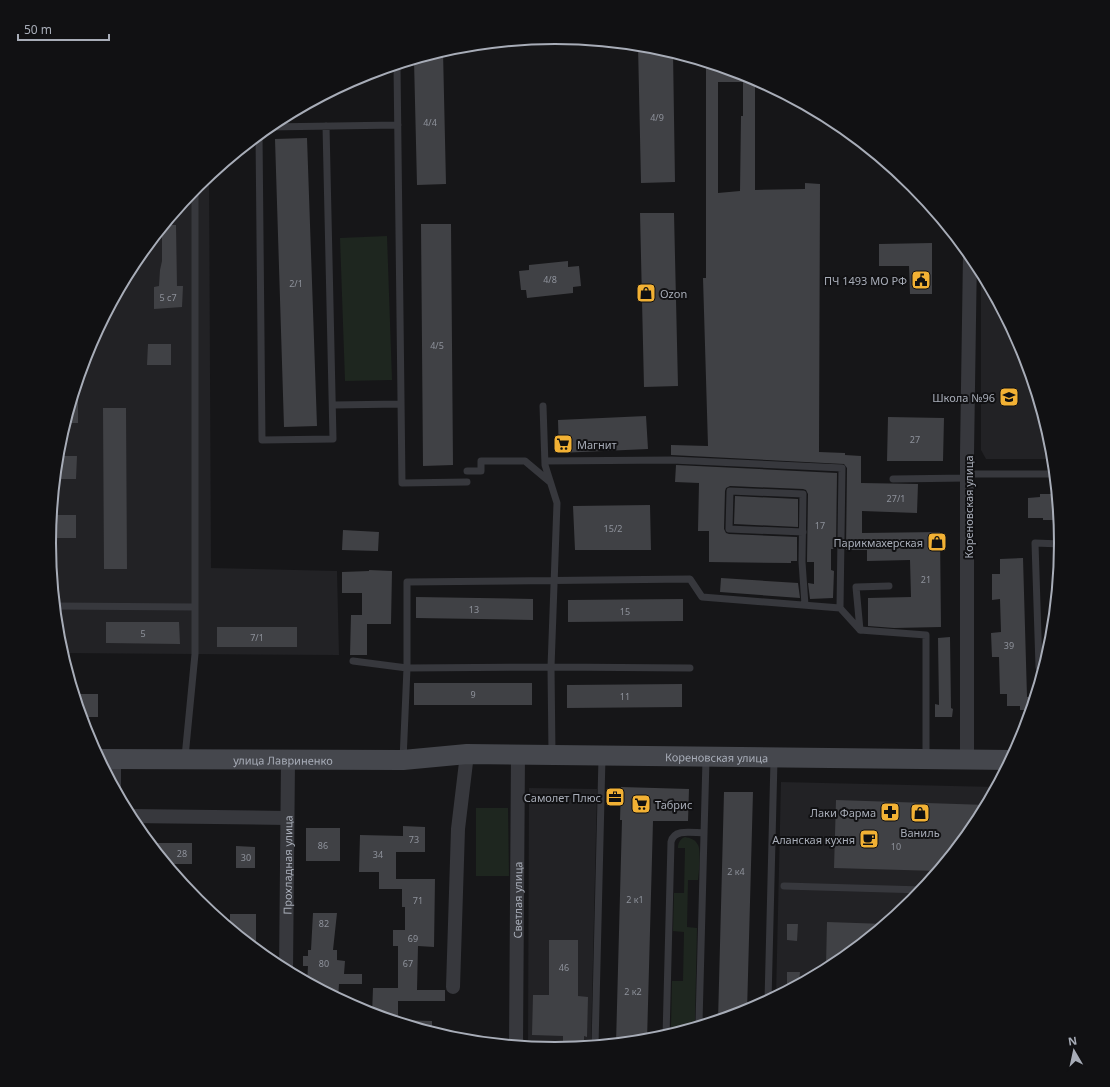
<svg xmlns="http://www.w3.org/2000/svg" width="1110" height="1087" font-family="'Noto Sans',sans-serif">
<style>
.built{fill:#222225}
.green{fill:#1e261f}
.building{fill:#404145;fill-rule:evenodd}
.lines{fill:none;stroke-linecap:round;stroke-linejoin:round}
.lane{stroke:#37383d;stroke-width:7}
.street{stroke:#37383d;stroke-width:14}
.secondary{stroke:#45474d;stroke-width:20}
.labels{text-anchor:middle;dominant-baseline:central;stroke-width:4;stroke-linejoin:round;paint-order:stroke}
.number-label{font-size:9px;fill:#8e929b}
.poi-label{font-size:11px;fill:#a8adb8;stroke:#111113;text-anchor:end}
.street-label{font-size:11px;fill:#a8adb8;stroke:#111113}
.rim{fill:none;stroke:#a8adb8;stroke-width:2}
</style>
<rect width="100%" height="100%" fill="#161618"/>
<path class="built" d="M209 176 211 568 337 571 339 655 62 653 58 642 49 543 58 444 87 349 134 262 197 185Z
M981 271 1023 350 1052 445 1053 459H986L981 450Z
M781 782 996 787 976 825 913 902 836 965 776 997Z
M529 788 597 789 591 1046 555 1050 528 1047Z"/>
<path class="green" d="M387 236 392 380 345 381 340 238Z
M476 808H508L509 876H476Z
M685 837C690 838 695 839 698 845 701 849 699 873 698 880H688L687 927 697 928 695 1021 689 1028 671 1027 672 981H683L684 932 673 931 674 893H684L685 848H678C678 843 680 839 685 837Z"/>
<path class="building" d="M638 45 654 47 673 52 675 182 641 183Z
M443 51 446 184 417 185 414 60Z
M706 63 749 76 762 82H755V190L805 189V183L820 184 819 452 845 453V455L861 456V483L918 484 917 513 862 511V533L940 532 941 627 894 628 868 626V598L911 597 910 560 867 561V550H846L847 468 844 464 671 455V445L708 446 703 278H706ZM718 82H743V116H741L740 191 718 193Z
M307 138 317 426 284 427 275 139Z
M640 213H674L678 386 644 387Z
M421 224H451L453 465 423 466Z
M164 225H176L177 286H183L182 307 154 309V287L159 286 160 270 162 261V237H155Z
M932 243V294H910L909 266H879V244Z
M568 261V267L579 266 581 286 573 287V293L527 298 526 290H521L519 271 529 270V265Z
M148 344H171V365H147Z
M75 388 78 389V423H65Z
M103 408H126L127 569H104Z
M646 416 648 449 559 453 558 420Z
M888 417 944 418 943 461H887Z
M57 456H77L76 479H55Z
M676 465 837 473 836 549H831V570L834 571 833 598 810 599 808 583 814 584V562H807L808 494 806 490 803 489 730 486 726 488 725 491 724 529 726 533 729 534 797 537V561H791V563L709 562V531H698L699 483 675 482Z
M1040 494H1057L1059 517H1057V520H1043V518H1028V498L1040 497Z
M735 496 798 499V527L734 524Z
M650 505 651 550H575L573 506Z
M51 515H76V538H49Z
M343 530 379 532 378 551 342 550Z
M1023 558 1027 697H1035L1031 710H1020V706H1007V694H1000L999 657H992L991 633 1001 632 1000 599 992 600V574H1000V559Z
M369 570 392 571 391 624H367V655H350L351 615H362V593H342V572L369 571Z
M721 578 798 583 800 598 720 592Z
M416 597 533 599V620L416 618Z
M683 599V621L568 622V600Z
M106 622H179L180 644 106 643Z
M217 627H297V647H217Z
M950 637 951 708 953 709 952 717H935V704L939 705 938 638Z
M414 683H532V705H414Z
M682 684V707L567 708V685Z
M74 694H98V717H81Z
M621 787 689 789 688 821H653L647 1041 616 1044 622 820H620Z
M724 792H753L747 1012 718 1021Z
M836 800 987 805 976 825 938 871 834 868Z
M403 826 425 827V852H396V879H435L434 947 418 946 417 990H445V1001H398V1023L372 1015 373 988H398V946H393V930H405V907H402V889H379V872H359L360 835 403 836Z
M306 828H340V861H306Z
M148 843H192V864H166Z
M236 846 255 847V868H236Z
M313 913H337L333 950H337V960L345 961 344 974H362V984H339L338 999 307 983 308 966H303V956H308V950H311Z
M230 914H256V945L249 944 230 929Z
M827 922 886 924 836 965 833 967 826 966Z
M787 924H798L797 941 787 940Z
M549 940H578V996L588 997 587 1037 584 1036V1047L563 1049V1036L532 1035 533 995H549Z
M787 972H800L799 984H787Z
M400 1020 432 1021V1033L400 1023Z"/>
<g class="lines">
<path class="lane" d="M397 65 402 483 467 482
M268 127 398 125
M259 134 262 440 333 439 326 126
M333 405 401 404
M543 406 545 465 557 503 551 667 552 754
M545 461 672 460 842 468 840 608
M467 471H481V461H525L550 482
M968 474H1055
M893 479 968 478
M803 532 729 529 730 491 803 494 802 562 805 605
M889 586 856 587 860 630 926 635V757
M55 606 195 607
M353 661 407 668 551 667 690 668
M1044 666 1039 667 1035 543 1061 544
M185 757 195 654V188
M403 760 407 668V582L690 579 702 597 840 608 860 630
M784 886 923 890
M768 1001 774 760
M696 1027 699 1023 706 759
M666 1037 671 842C674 828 693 833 704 833
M595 1046 602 757"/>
<g class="street">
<path d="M967 760V454L970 254"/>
<path d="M114 788V759"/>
<path d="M129 816 287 818"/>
<path id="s1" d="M286 971 288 760"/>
<path d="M453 987 458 829 467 754"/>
<path id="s2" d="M516 1046 518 754"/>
</g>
<path class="secondary" id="s3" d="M99 759 403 760 467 754 1011 760"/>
</g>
<defs>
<symbol id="civic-square" viewBox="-11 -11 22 22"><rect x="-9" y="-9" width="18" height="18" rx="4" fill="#f2b134" stroke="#111113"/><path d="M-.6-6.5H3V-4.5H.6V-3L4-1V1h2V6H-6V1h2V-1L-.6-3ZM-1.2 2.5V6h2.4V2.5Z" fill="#111"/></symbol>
<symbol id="shop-square" viewBox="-11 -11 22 22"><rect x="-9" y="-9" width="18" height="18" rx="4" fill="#f2b134" stroke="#111113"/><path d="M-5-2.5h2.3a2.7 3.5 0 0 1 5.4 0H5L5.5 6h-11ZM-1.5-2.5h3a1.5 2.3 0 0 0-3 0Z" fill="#111"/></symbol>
<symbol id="school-square" viewBox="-11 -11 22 22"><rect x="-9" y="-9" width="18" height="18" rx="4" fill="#f2b134" stroke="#111113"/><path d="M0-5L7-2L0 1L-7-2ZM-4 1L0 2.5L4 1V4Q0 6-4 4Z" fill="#111"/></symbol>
<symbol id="supermarket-square" viewBox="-11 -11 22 22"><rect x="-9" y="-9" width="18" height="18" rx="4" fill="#f2b134" stroke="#111113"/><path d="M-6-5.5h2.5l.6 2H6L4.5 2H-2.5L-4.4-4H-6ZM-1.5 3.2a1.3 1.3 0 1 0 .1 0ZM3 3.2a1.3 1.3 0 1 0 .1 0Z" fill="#111"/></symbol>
<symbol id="office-square" viewBox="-11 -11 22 22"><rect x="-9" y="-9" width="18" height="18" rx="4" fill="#f2b134" stroke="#111113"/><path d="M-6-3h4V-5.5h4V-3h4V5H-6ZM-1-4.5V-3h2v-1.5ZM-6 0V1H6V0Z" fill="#111"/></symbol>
<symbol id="pharmacy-square" viewBox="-11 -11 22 22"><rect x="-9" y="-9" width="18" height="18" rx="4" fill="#f2b134" stroke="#111113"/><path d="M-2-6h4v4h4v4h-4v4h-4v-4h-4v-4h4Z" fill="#111"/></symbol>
<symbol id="cafe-square" viewBox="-11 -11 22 22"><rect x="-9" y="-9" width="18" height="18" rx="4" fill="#f2b134" stroke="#111113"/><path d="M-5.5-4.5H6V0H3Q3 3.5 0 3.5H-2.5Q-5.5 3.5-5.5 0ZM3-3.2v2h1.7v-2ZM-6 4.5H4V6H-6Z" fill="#111"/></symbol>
</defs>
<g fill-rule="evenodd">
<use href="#civic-square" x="910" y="269" width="22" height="22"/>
<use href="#shop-square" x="635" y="282" width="22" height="22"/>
<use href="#school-square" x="998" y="386" width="22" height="22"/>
<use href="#supermarket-square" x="552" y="433" width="22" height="22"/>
<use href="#shop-square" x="926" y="531" width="22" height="22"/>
<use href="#office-square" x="604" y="786" width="22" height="22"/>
<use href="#supermarket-square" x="630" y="793" width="22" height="22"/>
<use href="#pharmacy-square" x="879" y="801" width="22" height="22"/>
<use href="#shop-square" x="909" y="802" width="22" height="22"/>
<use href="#cafe-square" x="858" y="828" width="22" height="22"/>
</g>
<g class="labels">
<g class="number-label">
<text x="657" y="117">4/9</text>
<text x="430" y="122">4/4</text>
<text x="550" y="279">4/8</text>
<text x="296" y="283">2/1</text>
<text x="168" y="297">5 с7</text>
<text x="437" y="345">4/5</text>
<text x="915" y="439">27</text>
<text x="896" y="498">27/1</text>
<text x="820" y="525">17</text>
<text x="613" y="528">15/2</text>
<text x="926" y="579">21</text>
<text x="474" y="609">13</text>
<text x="625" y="611">15</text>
<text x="143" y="633">5</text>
<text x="257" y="637">7/1</text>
<text x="1009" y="645">39</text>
<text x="473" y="694">9</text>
<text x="625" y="696">11</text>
<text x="414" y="839">73</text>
<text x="323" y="845">86</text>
<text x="896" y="846">10</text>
<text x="182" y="853">28</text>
<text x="378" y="854">34</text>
<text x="246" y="857">30</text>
<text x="736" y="871">2 к4</text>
<text x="635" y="899">2 к1</text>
<text x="418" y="900">71</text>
<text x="324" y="923">82</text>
<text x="413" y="938">69</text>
<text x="324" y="963">80</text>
<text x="408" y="963">67</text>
<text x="564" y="967">46</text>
<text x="633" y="991">2 к2</text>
</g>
<g class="poi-label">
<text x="907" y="280">ПЧ 1493 МО РФ</text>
<text x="660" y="293" text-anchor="start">Ozon</text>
<text x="995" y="397">Школа №96</text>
<text x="577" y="444" text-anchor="start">Магнит</text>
<text x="923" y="542">Парикмахерская</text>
<text x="601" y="797">Самолет Плюс</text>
<text x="655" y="804" text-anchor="start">Табрис</text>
<text x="876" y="812">Лаки Фарма</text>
<text x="920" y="832" text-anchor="middle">Ваниль</text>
<text x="855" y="839">Аланская кухня</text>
</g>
<g class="street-label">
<text transform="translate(968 507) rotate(-90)">Кореновская улица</text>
<text stroke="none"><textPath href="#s3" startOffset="618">Кореновская улица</textPath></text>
<text stroke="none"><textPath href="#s3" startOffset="184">улица Лавриненко</textPath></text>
<text stroke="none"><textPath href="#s1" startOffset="106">Прохладная улица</textPath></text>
<text stroke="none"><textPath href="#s2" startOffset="146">Светлая улица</textPath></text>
</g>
</g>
<path d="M0 0H1110V1087H0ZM56 543a499 499 0 1 1 998 0a499 499 0 1 1-998 0Z" fill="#111113" fill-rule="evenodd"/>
<path class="rim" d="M56 543a499 499 0 1 1 998 0a499 499 0 1 1-998 0Z"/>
<g transform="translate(1074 1051) rotate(351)" stroke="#111113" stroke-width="3" paint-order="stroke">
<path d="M0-3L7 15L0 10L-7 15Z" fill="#a8adb8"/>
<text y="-6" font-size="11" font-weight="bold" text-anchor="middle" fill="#a8adb8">N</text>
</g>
<path d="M18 34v6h91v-6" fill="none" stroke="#a8adb8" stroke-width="2"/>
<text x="24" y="34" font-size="12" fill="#a8adb8" stroke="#111113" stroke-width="3" paint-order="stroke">50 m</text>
</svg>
